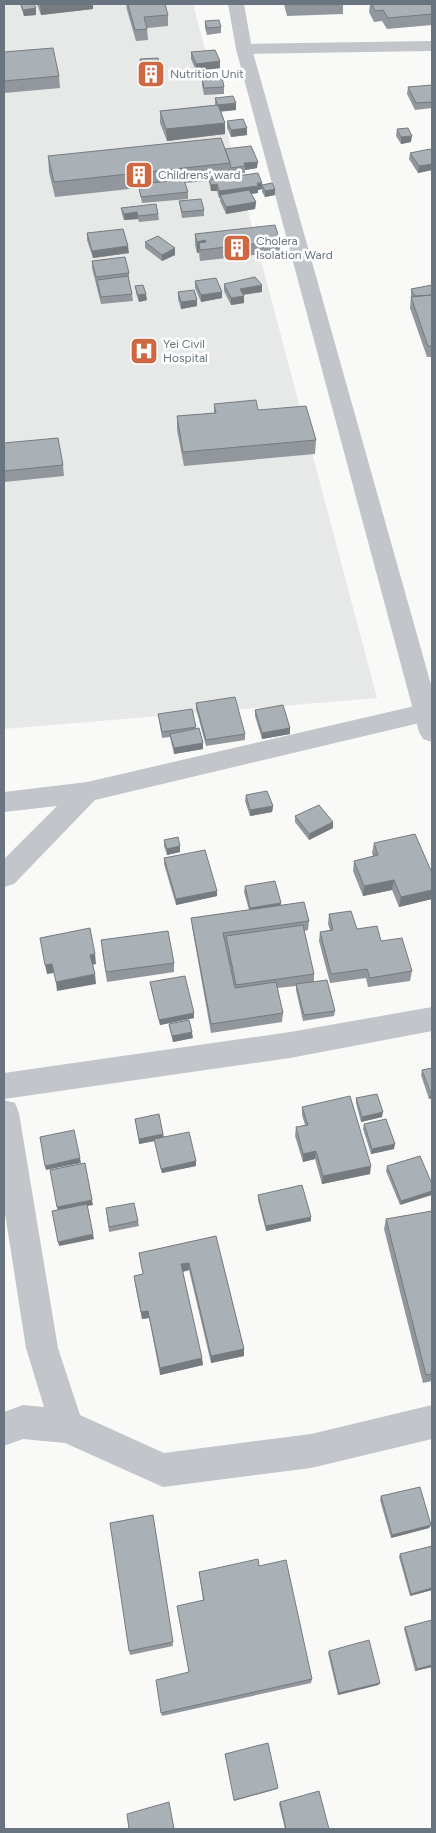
<svg xmlns="http://www.w3.org/2000/svg" width="436" height="1833" font-family="Figtree,sans-serif">
<style>
.built{fill:#e7e8e8}
.lines{fill:none;stroke-linecap:round;stroke-linejoin:round}
.minor{fill:#c2c5c9;fill-rule:evenodd}
.tertiary{fill:#c2c5c9;fill-rule:evenodd}
.wall{fill:#91979d}
.shaded-wall{fill:#767b7f}
.building{fill:#a9b0b6;stroke:#767b7f}
.labels{text-anchor:middle;dominant-baseline:central;stroke-width:5;stroke-linejoin:round;paint-order:stroke}
.far-poi-label{font-size:12px;fill:#68747f;stroke:#fff;text-anchor:start}
</style>
<rect width="100%" height="100%" fill="#f9f9f8"/>
<path class="built" d="M4 4H193L377 698 4 729Z"/>
<g class="lines">
<path class="minor" d="M432 41V51L244 54 238 53 236 49 238 45 244 44Z
M432 702V720L95 800 14 884 4 887V859L57 806 4 812V792L87 782Z
M432 1007V1031L290 1058 4 1099V1073L290 1032Z
M4 1100 15 1103 19 1113 58 1348 80 1415 164 1453 311 1434 432 1405V1439L311 1468 163 1487 65 1443 23 1439 4 1446V1412L23 1405 44 1407 26 1348 4 1207Z"/>
<path class="tertiary" d="M228 4H244L252 49 432 688V742L423 739 419 732 236 49Z"/>
</g>
<path class="wall" d="M20 4H34L36 15 24 16Z
M37 4H93V9L41 15Z
M126 4 168 15V26L147 28 148 40 136 41 127 10Z
M284 4H343V14L287 16Z
M370 4H432V25L387 29 382 21 374 22 369 12Z
M205 21 221 27V33L207 35 205 28Z
M4 52 59 76 60 88 4 93Z
M191 52 220 68 196 71 191 59Z
M140 59 162 75V82L144 83 140 65Z
M202 78 224 87V94L204 95 202 85Z
M432 85V108L415 110 407 94 408 87Z
M215 98 236 110 221 111 225 123V134L167 141 160 123V111L215 105Z
M227 121 247 128V135L231 137 227 128Z
M397 129 411 142 401 144 396 136Z
M225 149 257 168 245 170V173L231 175 230 173V177L262 183V185L275 195 265 197 262 192V189L258 190V193L251 194 256 202 255 209 226 214 220 201V197L219 198 217 191H211L210 187 209 181 185 183 188 192V199L142 203 139 188 55 197 49 172 48 156Z
M432 152V170L418 173 409 159 410 153Z
M179 201 204 210V216L182 218 180 207Z
M121 208 158 214 159 220 139 222 138 219 124 220 122 214Z
M87 233 129 253 93 258 87 240Z
M195 234 280 241V252L200 261 199 253H197L195 245Z
M145 242 175 255 162 261 145 248Z
M92 261 129 273V280L132 294 133 301 101 304 92 268Z
M195 281 222 292V298L201 302 195 288Z
M224 284 262 292 243 295 244 303 231 305 224 291Z
M432 285V357H427L410 308 411 297V289Z
M135 286 147 300 139 302 136 293Z
M178 292 197 306 181 309 178 299Z
M214 404 258 410 316 440 315 454 184 466 177 430V416L214 413Z
M4 443 63 465 64 476 4 482Z
M196 703 245 734V740L206 746 196 709Z
M255 710 290 728V734L262 739 255 716Z
M158 714 196 727V729L203 743V749L174 754 170 737 162 738Z
M246 795 273 806 272 812 250 816 245 801Z
M295 816 333 822V828L309 840 295 822Z
M164 840 180 846V852L167 855 164 846Z
M374 843 432 873V899L399 907 392 890 363 896 353 871 354 861 373 856 372 853Z
M164 858 217 896 176 905 164 864Z
M245 886 309 921 308 930 304 931 314 974V982L335 1011 334 1016 303 1021 296 990V986L277 988 283 1013 282 1022 211 1033 192 927 191 918 249 910 244 892Z
M329 914 381 941 412 971 410 981 368 987 366 978 330 983 319 941 320 932 330 930 328 924Z
M102 950 174 963V972L107 982Z
M150 982 194 1013V1018L160 1025 151 988Z
M169 1024 193 1038 173 1042 170 1029Z
M422 1070 432 1098 429 1099 421 1075Z
M356 1098 382 1117 361 1122 356 1103Z
M302 1107 370 1174 322 1184 315 1159 303 1162 295 1136 296 1127 305 1125 302 1115Z
M135 1119 163 1134 164 1137 196 1161V1166L162 1173 155 1141 139 1144Z
M364 1124 394 1149 371 1154 363 1129Z
M420 1156 400 1205 386 1171 387 1166Z
M258 1195 311 1221 266 1231 258 1200Z
M106 1208 138 1221 139 1226 109 1232Z
M432 1211V1381L423 1383 384 1229 386 1219Z
M216 1236 244 1349V1356L211 1363 189 1270 183 1272 203 1365 160 1375 149 1318 142 1319 135 1284 134 1276 143 1274 139 1253Z
M381 1496 431 1525 429 1528 391 1538 380 1500Z
M153 1515 173 1646 130 1655 129 1651Z
M432 1546V1590L410 1596 399 1557 400 1554Z
M259 1566 312 1679 311 1683 162 1716 161 1713 189 1672 203 1600 199 1572Z
M432 1620V1667L415 1671 404 1629 405 1627Z
M329 1651 380 1683 378 1685 338 1695 328 1653Z
M280 1802 328 1829H285L279 1804Z"/>
<path class="shaded-wall" d="M40 4H93V9L41 15Z
M36 8V15L24 16 23 10Z
M220 61V68L196 71V64Z
M236 103V110L218 112V105Z
M225 123V134L167 141 166 129Z
M247 128V135L231 137V130Z
M412 136 411 142 401 144V137Z
M258 162 257 168 245 170V166L244 163Z
M432 164V170L418 173 419 166Z
M262 183V189L258 190V193L222 197 220 195V197L219 198V191Z
M217 184V191H211V185Z
M275 189V195L265 197V191Z
M256 202 255 209 226 214V207Z
M137 212 138 219 124 220V214Z
M205 240V249L199 243V253H197V242Z
M128 246 129 253 93 258 92 251Z
M175 248V255L162 261V255Z
M262 285V292L240 295V289Z
M222 292V298L201 302V295Z
M146 294 147 300 139 302 138 295Z
M244 296V303L231 305V298Z
M197 300V306L181 309V302Z
M290 728V734L262 739V733Z
M203 743V749L174 754V748Z
M273 806 272 812 250 816V810Z
M333 822V828L309 840V834Z
M180 846V852L167 855V849Z
M394 880 392 890 363 896 364 886Z
M432 890V899L399 907 401 897Z
M217 891V896L176 905V899Z
M281 903 280 909 250 914V908Z
M95 954 96 964 92 965 90 955Z
M52 964 54 973 47 974 45 965Z
M95 974 96 984 57 991 56 982Z
M194 1013V1018L160 1025 159 1020Z
M192 1032 193 1038 173 1042 172 1036Z
M431 1094H432V1098L429 1099Z
M383 1112 382 1117 361 1122 362 1117Z
M163 1134 164 1139 139 1144V1139Z
M395 1144 394 1149 371 1154 372 1149Z
M316 1151 315 1159 303 1162V1154Z
M80 1158 81 1163 46 1170 45 1166Z
M196 1161V1166L162 1173 161 1169Z
M371 1166 370 1174 322 1184 323 1176Z
M432 1191V1195L400 1205 401 1201Z
M92 1200 93 1205 58 1212 57 1207Z
M311 1217V1221L266 1231V1226Z
M93 1234 94 1239 59 1246 58 1242Z
M189 1263V1270L181 1272V1264Z
M148 1311 149 1318 142 1319 141 1312Z
M244 1349V1356L211 1363V1356Z
M202 1358 203 1365 160 1375V1368Z
M431 1525 429 1528 391 1538 392 1535Z
M432 1588V1590L410 1596 411 1594Z
M432 1665V1667L415 1671 417 1669Z
M380 1683 378 1685 338 1695 339 1693Z
M278 1788 277 1789 234 1801V1800Z"/>
<path class="building" d="M21 4H34L36 8 23 10Z
M128 4H165L168 15 144 17 147 29 135 30Z
M372 4H432V14L388 18 383 10 375 11Z
M219 20 221 27 207 28 205 21Z
M53 48 59 76 4 81V52Z
M215 50 220 61 196 64 191 52Z
M158 58 162 75 144 76 140 59Z
M222 77 224 87 204 88 202 78Z
M432 85V102L416 103 408 87Z
M233 96 236 103 218 105 215 98Z
M218 105 225 123 166 129 160 111Z
M243 119 247 128 231 130 227 121Z
M408 128 412 136 401 137 397 129Z
M221 138 230 163 54 182 48 156Z
M251 146 258 162 244 163 245 166 231 168 230 163 225 149Z
M430 149 432 152V164L419 166 410 153Z
M258 173 262 183H257L258 186 219 191 217 184 211 185 209 180Z
M184 180 188 192 141 197 138 184Z
M272 183 275 189 265 191 262 185Z
M249 190 256 202 226 207 220 195Z
M201 199 204 210 182 212 179 201Z
M156 204 158 214 138 216 137 212 124 214 121 208Z
M275 225 280 241 200 250 199 243 206 242 205 240 197 242 195 234Z
M123 229 128 246 92 251 87 233Z
M158 236 175 248 162 255 145 242Z
M125 257 129 273 96 277 92 261Z
M128 276 132 294 101 297 97 280Z
M255 277 262 285 240 289 244 296 231 298 224 284Z
M216 278 222 292 201 295 195 281Z
M143 285 146 294 138 295 135 286Z
M432 285V295L415 296 411 289Z
M194 290 197 300 181 302 178 292Z
M432 295V346H428L411 297Z
M256 400 258 410 306 406 316 440 183 452 177 416 216 413 214 404Z
M58 438 63 465 4 471V443Z
M235 697 245 734 206 740 196 703Z
M283 705 290 728 262 733 255 710Z
M192 709 196 727 162 732 158 714Z
M199 728 203 743 174 748 170 734Z
M267 791 273 806 250 810 246 795Z
M319 805 333 822 309 834 295 816Z
M415 834 432 873V890L401 897 394 880 364 886 354 861 378 855 374 843Z
M178 837 180 846 167 849 164 840Z
M205 850 217 891 176 899 164 858Z
M275 881 281 903 250 908 245 886Z
M304 902 309 921 223 933 235 988 276 982 283 1013 211 1024 191 918Z
M351 911 357 929 377 926 381 941 402 938 412 971 370 978 367 969 331 974 320 932 333 930 329 914Z
M303 925 314 974 236 985 226 936Z
M90 928 95 954 90 955 95 974 56 982 52 964 45 965 40 938Z
M168 931 174 963 106 972 101 940Z
M185 976 194 1013 159 1020 150 982Z
M327 980 335 1011 304 1015 296 984Z
M189 1020 192 1032 172 1036 169 1024Z
M432 1068V1094H431L422 1070Z
M377 1094 383 1112 362 1117 356 1098Z
M350 1096 371 1166 323 1176 316 1151 303 1154 296 1127 308 1125 302 1107Z
M159 1114 163 1134 139 1139 135 1119Z
M386 1119 395 1144 372 1149 364 1124Z
M74 1130 80 1158 45 1166 40 1137Z
M189 1132 196 1161 161 1169 154 1139Z
M420 1156 432 1184V1191L401 1201 387 1166Z
M85 1163 92 1200 57 1207 50 1170Z
M302 1185 311 1217 266 1226 258 1195Z
M134 1203 138 1221 109 1227 106 1208Z
M87 1204 93 1234 58 1242 52 1211Z
M432 1211V1374L426 1375 386 1219Z
M216 1236 244 1349 211 1356 189 1263 181 1264 202 1358 160 1368 148 1311 141 1312 134 1276 143 1274 139 1253Z
M420 1487 431 1525 392 1535 381 1496Z
M153 1515 173 1642 129 1651 110 1523Z
M432 1546V1588L411 1594 400 1554Z
M258 1559 259 1566 286 1560 312 1679 161 1713 156 1680 189 1672 177 1606 204 1600 199 1572Z
M432 1620V1665L417 1669 405 1627Z
M369 1640 380 1683 339 1693 329 1651Z
M268 1743 278 1788 234 1800 225 1754Z
M319 1791 329 1829H286L280 1802Z
M169 1802 174 1829H129L127 1814Z"/>
<defs>
<symbol id="building-square" viewBox="-11 -11 22 22"><rect x="-9" y="-9" width="18" height="18" rx="4" fill="#ce6843" stroke="#fff"/><path d="M-4-6H4V6H1V3H-1V6H-4ZM-2.5-4.3h1.7v1.8h-1.7ZM.8-4.3h1.7v1.8H.8ZM-2.5-1h1.7V.8h-1.7ZM.8-1h1.7V.8H.8Z" fill="#fff"/></symbol>
<symbol id="hospital-square" viewBox="-11 -11 22 22"><rect x="-9" y="-9" width="18" height="18" rx="4" fill="#ce6843" stroke="#fff"/><path d="M-5-5h3v3.5h4V-5h3V5h-3V1.5h-4V5h-3Z" fill="#fff"/></symbol>
</defs>
<g fill-rule="evenodd">
<use href="#building-square" x="135" y="58" width="32" height="32"/>
<use href="#building-square" x="123" y="159" width="32" height="32"/>
<use href="#building-square" x="221" y="232" width="32" height="32"/>
<use href="#hospital-square" x="128" y="335" width="32" height="32"/>
</g>
<g class="labels">
<g class="far-poi-label">
<text x="170" y="74">Nutrition Unit</text>
<text x="158" y="175">Childrens' ward</text>
<text x="256" y="241">Cholera<tspan x="256" dy="14">Isolation Ward</tspan></text>
<text x="163" y="344">Yei Civil<tspan x="163" dy="14">Hospital</tspan></text>
</g>
</g>
<rect width="436" height="1833" fill="none" stroke="#68747f" stroke-width="10"/>
</svg>
